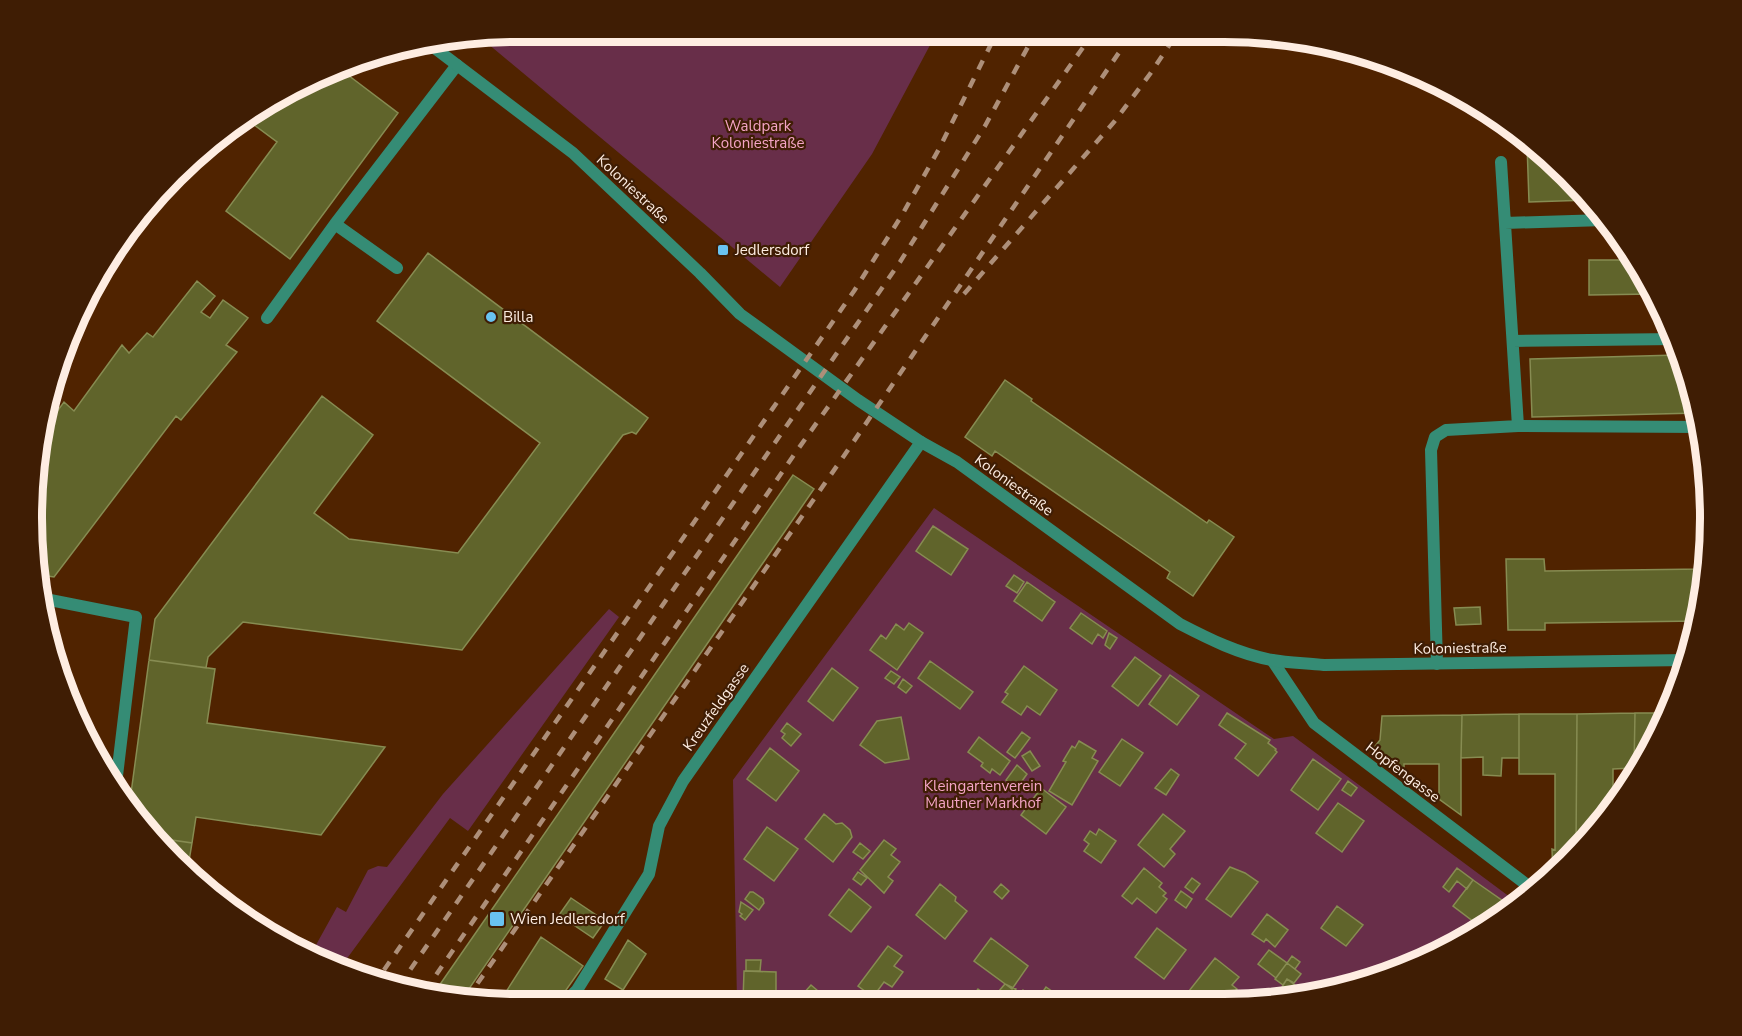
<svg xmlns="http://www.w3.org/2000/svg" width="1742" height="1036" font-family="'Nunito Sans',sans-serif">
<style>
.green{fill:#682e49}
.building{fill:#60642b;stroke:#878c52;stroke-width:1.5}
.lines{fill:none;stroke-linecap:round;stroke-linejoin:round}
.service{stroke:#358c75;stroke-width:12}
.minor{stroke:#358c75;stroke-width:12}
.tertiary{stroke:#358c75;stroke-width:12}
.rail{stroke:#ad8f79;stroke-width:4.5;stroke-dasharray:10 10;stroke-linecap:butt}
.poi-dot{fill:#69c3f1;stroke:#3f1d04;stroke-width:2}
.labels{text-anchor:middle;dominant-baseline:central;stroke-width:4.5;stroke-linejoin:round;paint-order:stroke}
.park-label{font-size:15px;fill:#f4a4c6;stroke:#3f1d04}
.street-label{font-size:15px;fill:#feede2;stroke:#3f1d04}
.poi-label{font-size:15px;fill:#feede2;stroke:#3f1d04;text-anchor:start}
.rim{fill:none;stroke:#feede2;stroke-width:8}
</style>
<rect width="100%" height="100%" fill="#502300"/>
<path class="green" d="M518 32H937L872 154 780 287 481 38Z
M934 508 1274 739 1293 736 1518 903 1467 939 1380 979 1256 1003H737L733 780Z
M609 609 619 617 468 831 450 818 340 968 311 954 337 907 346 912 368 870 378 866 387 867 443 794Z"/>
<path class="building" d="M340 69 398 113 290 259 226 211 277 142 246 119Z
M1527 144H1531L1568 174 1589 200 1529 202Z
M428 253 648 418 636 434 632 432 623 435 462 650 243 622 208 657 206 668 149 660 155 619 322 396 373 435 314 513 349 539 458 553 540 443 377 321Z
M1589 260H1635L1652 294 1589 295Z
M197 281 215 296 201 312 210 318 223 300 248 318 226 345 237 352 181 420 176 416 54 577 41 575 32 518 37 484 46 470 40 466 47 425 64 402 74 411 122 345 129 353 147 333 153 337Z
M1678 355H1681L1698 413 1532 417 1530 359Z
M1005 380 1032 399 1031 401 1207 523 1209 520 1234 537 1193 596 1167 578 1170 572 1121 538 995 451 992 456 965 437Z
M793 475 814 489 462 999 434 993Z
M933 526 968 549 951 575 916 551Z
M1704 557H1707L1699 621 1545 623V630H1508L1506 559H1544L1545 571 1703 569Z
M1014 575 1024 582 1017 593 1006 586Z
M1027 582 1055 602 1042 621 1014 601Z
M1480 607 1481 624 1456 625 1454 608Z
M1081 613 1107 631 1103 638 1098 634 1092 644 1070 628Z
M909 623 923 633 897 670 870 650 881 635 886 639 896 624 904 630Z
M1109 633 1117 638 1110 649 1105 645Z
M1135 657 1161 676 1138 706 1112 686Z
M149 660 215 669 207 723 385 747 321 835 196 817 192 843 158 838 132 814 129 808Z
M930 661 973 692 960 709 918 678Z
M1024 666 1057 690 1040 715 1027 706 1021 715 1002 702 1008 694 1005 692Z
M832 668 858 688 833 721 808 701Z
M891 671 900 677 894 684 885 678Z
M1170 675 1199 696 1177 725 1149 704Z
M903 679 912 686 906 693 898 687Z
M1227 713 1270 740 1268 743 1276 749 1275 750 1277 752 1258 776 1235 758 1246 744 1219 725Z
M1635 713 1634 768 1613 769V806L1576 848 1577 714Z
M1635 713H1669L1634 779V768Z
M1519 714V758H1502L1501 776 1483 775V757L1461 758 1462 715Z
M1519 714H1577L1576 848 1553 875 1552 849 1555 850V774H1519Z
M1462 715 1461 758V815L1439 799V764H1404V774L1372 750 1380 740 1382 716Z
M901 717 909 759 885 763 860 745 877 721Z
M787 723 801 734 791 746 782 738 785 734 781 731Z
M1022 732 1030 738 1015 758 1007 752Z
M979 737 1010 761 1000 775 992 769 990 773 981 766 983 763 968 752Z
M1122 739 1143 753 1120 786 1099 772Z
M1079 741 1096 751 1092 758 1098 761 1072 805 1049 791 1066 762 1063 761 1072 746 1075 748Z
M770 748 799 771 776 801 747 779Z
M1030 751 1040 766 1032 771 1022 756Z
M1313 759 1341 779 1318 810 1291 790Z
M1017 765 1027 774 1017 788 1006 780Z
M1171 769 1179 775 1166 795 1155 788Z
M1348 781 1357 788 1351 796 1342 790Z
M1041 788 1066 807 1046 834 1021 815Z
M1338 803 1364 821 1342 852 1316 833Z
M824 814 836 824 842 823 850 830 852 837 833 862 805 839Z
M1163 814 1185 831 1170 849 1175 854 1164 867 1138 845Z
M767 827 798 849 774 881 744 859Z
M1099 829 1116 841 1101 863 1084 851 1089 844 1084 840 1090 831 1096 835Z
M158 838 192 843 188 867Z
M884 840 896 849 891 855 900 862 888 877 893 881 884 893 860 870Z
M860 843 870 851 863 859 853 852Z
M1230 867 1245 873 1258 882 1231 917 1206 899Z
M1144 868 1162 883 1159 887 1166 893 1163 896 1167 899 1156 913 1137 898 1132 904 1122 896Z
M1457 868 1473 880 1467 889 1457 881 1449 892 1443 887Z
M858 872 867 878 861 885 853 879Z
M1192 878 1200 884 1193 893 1185 887Z
M1473 880 1503 901 1482 928 1453 906Z
M940 884 956 897 955 901 967 911 945 939 916 915Z
M1001 884 1009 891 1002 899 994 892Z
M849 889 871 907 851 932 829 915Z
M1181 891 1192 899 1186 908 1175 900Z
M750 892H753L763 899 764 903 759 910 745 899Z
M571 898 605 921 593 938 559 915Z
M741 902 753 910 745 920 740 916 742 914 739 912Z
M1337 906 1363 925 1346 946 1321 928Z
M1267 914 1288 930 1275 947 1266 939 1264 942 1252 934Z
M1157 928 1186 950 1164 979 1135 957Z
M541 937 583 966 559 1000 552 995 547 1003H516L504 995Z
M991 938 1028 966 1012 989 974 961Z
M628 940 646 954 623 990 605 979Z
M888 946 902 956 894 966 903 972 892 987 884 982 873 997 858 986Z
M1269 950 1287 963 1276 978 1258 964Z
M1292 956 1300 962 1295 969 1287 963Z
M1215 958 1239 977 1232 985 1237 989 1225 1003H1195L1185 996Z
M746 960H761L760 971H746Z
M1287 963 1301 974 1294 983 1287 979 1283 985 1275 979Z
M744 971 776 972V1001H743Z
M1287 979 1296 986 1288 996 1280 990Z
M1005 984 1016 989 1009 999 999 991Z
M811 985 832 1003H795Z
M1046 987 1069 1003H1035Z
M978 989 988 996 990 993 1004 1003H967Z
M1023 990 1033 997 1028 1003H1020L1015 1000Z
M596 992 614 1003H589Z"/>
<g class="lines">
<path class="service" d="M1501 162 1518 426
M1505 223 1605 220
M335 224 397 268
M267 318 335 224 457 65
M1513 341 1676 339
M45 599 136 617 116 784
M1437 664 1431 450 1435 437 1446 430 1518 426 1702 427"/>
<path class="minor" d="M1272 660 1314 723 1535 891
M564 1003 577 990 649 874 659 826 683 781 921 442"/>
<path class="tertiary" d="M432 46 573 153 700 273 740 314 858 400 921 442 957 462 1180 624C1209 639 1239 654 1272 660 1289 663 1307 663 1324 665L1687 660"/>
<path class="rail" d="M964 294 1114 122 1150 74 1178 32
M384 970 854 291 902 215 939 149 997 32
M399 986 900 262 985 126 1036 32
M425 991 796 452 1094 32
M466 1000 839 463 1133 32"/>
</g>
<g class="poi-dot">
<rect x="717" y="244" width="12" height="12" rx="3"/>
<circle cx="491" cy="317" r="6"/>
<rect x="489" y="911" width="16" height="16" rx="3"/>
</g>
<g class="labels">
<g class="park-label">
<text x="758" y="126">Waldpark<tspan x="758" dy="17">Koloniestraße</tspan></text>
<text x="983" y="786">Kleingartenverein<tspan x="983" dy="17">Mautner Markhof</tspan></text>
</g>
<g class="street-label">
<text transform="translate(633 189) rotate(43)">Koloniestraße</text>
<text transform="translate(1014 485) rotate(36)">Koloniestraße</text>
<text transform="translate(1460 648) rotate(-1)">Koloniestraße</text>
<text transform="translate(716 707) rotate(-55)">Kreuzfeldgasse</text>
<text transform="translate(1403 772) rotate(37)">Hopfengasse</text>
</g>
<g class="poi-label">
<text x="735" y="250">Jedlersdorf</text>
<text x="503" y="317">Billa</text>
<text x="510" y="919">Wien Jedlersdorf</text>
</g>
</g>
<path d="M0 0H1742V1036H0ZM518 42H1224A476 476 0 0 1 1700 518V518A476 476 0 0 1 1224 994H518A476 476 0 0 1 42 518V518A476 476 0 0 1 518 42Z" fill="#3f1d04" fill-rule="evenodd"/>
<path class="rim" d="M518 42H1224A476 476 0 0 1 1700 518V518A476 476 0 0 1 1224 994H518A476 476 0 0 1 42 518V518A476 476 0 0 1 518 42Z"/>
</svg>
